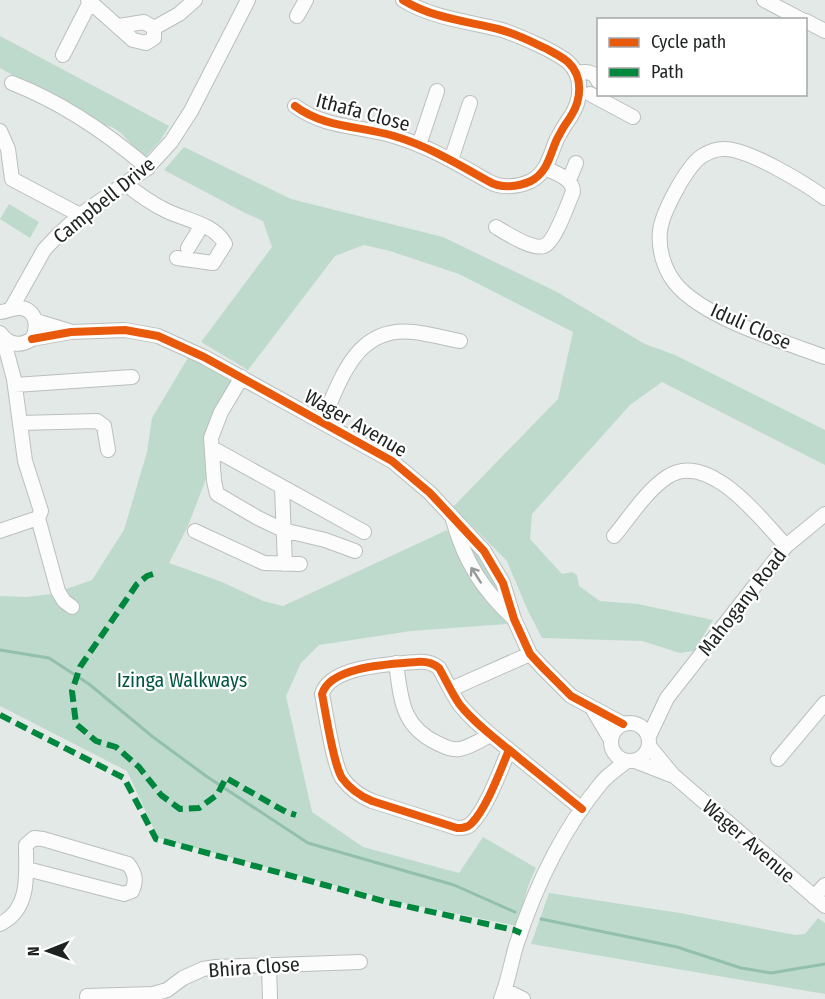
<svg xmlns="http://www.w3.org/2000/svg" width="825" height="999" font-family="'Fira Sans Condensed',sans-serif">
<style>
.green{fill:#bedacd}
.lines{fill:none;stroke-linecap:round;stroke-linejoin:round}
.stream{stroke:#92c0ad;stroke-width:3}
.minor-casing{stroke:#babfbd;stroke-width:16}
.minor{stroke:#fbfcfb;stroke-width:14}
.quiet{stroke:#00873e;stroke-width:6;stroke-dasharray:12 6;stroke-linecap:butt}
.cycleway-casing{stroke:#fff;stroke-width:11}
.cycleway{stroke:#e8590c;stroke-width:8}
.oneway{stroke:#989a99}
.labels{text-anchor:middle;dominant-baseline:central;stroke-width:4.5;stroke-linejoin:round;paint-order:stroke}
.street-label{font-size:20px;fill:#1e2321;stroke:#fff}
.park-label{font-size:20px;fill:#02583f;stroke:#fff}
</style>
<rect width="100%" height="100%" fill="#e3e9e6"/>
<path class="green" d="M0 36 169 126 160 141 146 156C128 147 124 127 103 125L0 68Z
M184 147 291 199 443 237 557 292 645 344 675 355 825 430V465L662 382 630 405 532 514 530 539 562 574 572 572 577 575 579 586 600 601 638 604 713 620 694 651 680 653 642 641 542 638 528 611 507 561 453 507 558 399 573 332 459 274 390 251 364 245 335 256 248 370 201 342 272 247 263 221 245 213 164 170Z
M9 204 39 222 30 238 0 219Z
M189 356 232 382 208 425 207 476 188 526 169 563 222 582 263 601 283 606 447 530 470 578 507 624 411 631 319 645 301 663 286 696 312 812 363 847 459 873 483 837 536 868 528 886 517 926 390 900 158 838 127 771 0 706V596L26 597 52 594 92 580 124 530 147 452 152 418Z
M465 535 473 544 507 603 478 573Z
M549 893 680 913 795 935 805 934 818 918 825 923V994L531 944Z"/>
<g class="lines">
<path class="stream" d="M0 650 49 658 89 684 153 737 206 776 308 843 454 885 515 912
M541 919 677 947 741 968 771 973 825 964"/>
<defs>
<path id="minor" d="M88 0 133 40 146 43 154 38V28L144 22 119 26
M764 0 802 20
M297 16 306 0
M806 21 825 31
M154 28 179 14 195 0
M63 55 90 2
M576 73C585 71 595 71 598 81
M12 83C61 102 108 134 148 168
M590 94 633 117
M295 106C324 128 361 126 394 136 428 146 458 164 488 181 501 189 518 187 531 181 548 172 550 154 557 139 561 131 566 123 571 116 581 100 584 77 568 62 561 56 552 52 545 48 530 41 514 33 498 29 466 21 432 18 403 0
M0 131 8 149 12 179
M419 145 437 91
M451 160 470 103
M12 179 80 215
M569 180 576 163
M126 184C138 194 151 203 165 210 184 220 214 223 225 244L213 263 177 258
M825 198C806 184 746 147 723 149 716 149 707 153 702 156 686 167 662 213 660 231 658 249 664 269 675 283 703 318 782 341 825 357
M496 227C506 233 532 250 544 246 555 242 568 203 573 192 573 178 557 174 545 168
M188 248 202 225
M11 309 44 250 57 236 80 215 146 169 171 142 191 111 248 0
M0 312C7 312 12 307 20 308 36 309 39 327 32 339 20 347 8 345 0 333
M36 321 69 331
M32 339 71 332 125 330 158 336 204 357 392 461 430 493 484 551 503 583 514 619 530 654 542 667 571 696 623 724
M242 377 221 412 211 438 214 481 217 494 258 518 283 530 325 540 355 551
M15 385 132 377
M322 421C342 378 356 325 414 332 429 334 445 338 460 341
M20 423 97 421 104 426 108 450
M212 448 364 532
M282 488 285 564
M38 518 58 591 64 601 72 607
M453 520C465 562 482 589 514 619
M0 531 38 518 41 511 25 461 14 379 3 338
M195 531 264 563 300 564
M614 536C630 517 646 491 667 477 708 449 761 519 786 546
M396 663C401 698 401 726 437 743 445 747 451 750 460 749 470 747 481 740 490 735
M451 689 530 654
M592 708 611 740
M611 742a19 19 0 1 1 38 0a19 19 0 1 1-38 0Z
M649 736 667 698 786 546 825 514
M649 746 673 775 825 906
M509 750C500 771 487 808 471 824 467 828 462 828 457 828L372 801C360 796 350 789 342 778 333 763 326 714 322 694 330 666 391 664 416 662 425 661 432 662 439 668 446 680 452 694 460 705 477 726 499 741 519 758L582 809
M778 759 825 703
M635 761 671 775
M814 897 825 885
M0 924C31 909 26 874 26 845L34 838 43 839 128 864C135 873 137 880 132 891L124 894 27 869
M269 965 270 999
M505 990 523 999
M87 996 153 994 167 990 183 978 203 969 216 967 360 962
M501 999C508 982 511 963 516 946 535 887 562 830 602 782 609 774 618 768 627 761"/>
</defs>
<use href="#minor" class="minor-casing"/>
<use href="#minor" class="minor"/>
<path class="quiet" d="M153 574 147 576 137 584 80 667 72 691 76 724 96 741 116 747 139 767 161 795 180 809 199 808 217 795 226 778 286 812 296 815
M0 715 124 778 156 839 387 902 514 930 521 933"/>
<defs>
<path id="cycleway" d="M295 106C324 128 361 126 394 136 428 146 458 164 488 181 501 189 518 187 531 181 548 172 550 154 557 139 561 131 566 123 571 116 581 100 584 77 568 62 561 56 552 52 545 48 530 41 514 33 498 29 466 21 432 18 403 0
M32 339 71 332 125 330 158 336 204 357 392 461 430 493 484 551 503 583 514 619 530 654 542 667 571 696 623 724
M509 750C500 771 487 808 471 824 467 828 462 828 457 828L372 801C360 796 350 789 342 778 333 763 326 714 322 694 330 666 391 664 416 662 425 661 432 662 439 668 446 680 452 694 460 705 477 726 499 741 519 758L582 809"/>
</defs>
<use href="#cycleway" class="cycleway-casing"/>
<use href="#cycleway" class="cycleway"/>
</g>
<defs><path id="oneway-shaft" d="M-6 0H5M1.5-3L5.5 0L1.5 3" fill="none" stroke-width="1.6" stroke-linecap="round" stroke-linejoin="round" transform="scale(1.5)"/></defs>
<use class="oneway" href="#oneway-shaft" transform="translate(476 575) rotate(-123)"/>
<g class="labels">
<g class="street-label">
<text transform="translate(363 112) rotate(15)">Ithafa Close</text>
<text transform="translate(104 200) rotate(-39)">Campbell Drive</text>
<text transform="translate(751 326) rotate(24)">Iduli Close</text>
<text transform="translate(356 423) rotate(30)">Wager Avenue</text>
<text transform="translate(742 602) rotate(-52)">Mahogany Road</text>
<text transform="translate(749 841) rotate(41)">Wager Avenue</text>
<text transform="translate(254 967) rotate(-4)">Bhira Close</text>
</g>
<g class="park-label">
<text x="182" y="680">Izinga Walkways</text>
</g>
</g>
<rect x="597" y="18" width="210" height="78" fill="#ffffff" stroke="#a5a7a6" stroke-width="1.5"/>
<rect x="609" y="38" width="30" height="9" fill="#e8590c" stroke="#a5a7a6" stroke-width="1.5"/>
<text x="651" y="48" font-size="18" fill="#1e2321">Cycle path</text>
<rect x="609" y="68" width="30" height="9" fill="#00873e" stroke="#a5a7a6" stroke-width="1.5"/>
<text x="651" y="78" font-size="18" fill="#1e2321">Path</text>
<g transform="translate(48 951) rotate(269)" stroke="#ffffff" stroke-width="4.5" paint-order="stroke">
<path d="M0-4.5L10 22L0 15L-10 22Z" fill="#1e2321"/>
<text y="-9" font-size="16" font-weight="bold" text-anchor="middle" fill="#1e2321">N</text>
</g>
</svg>
